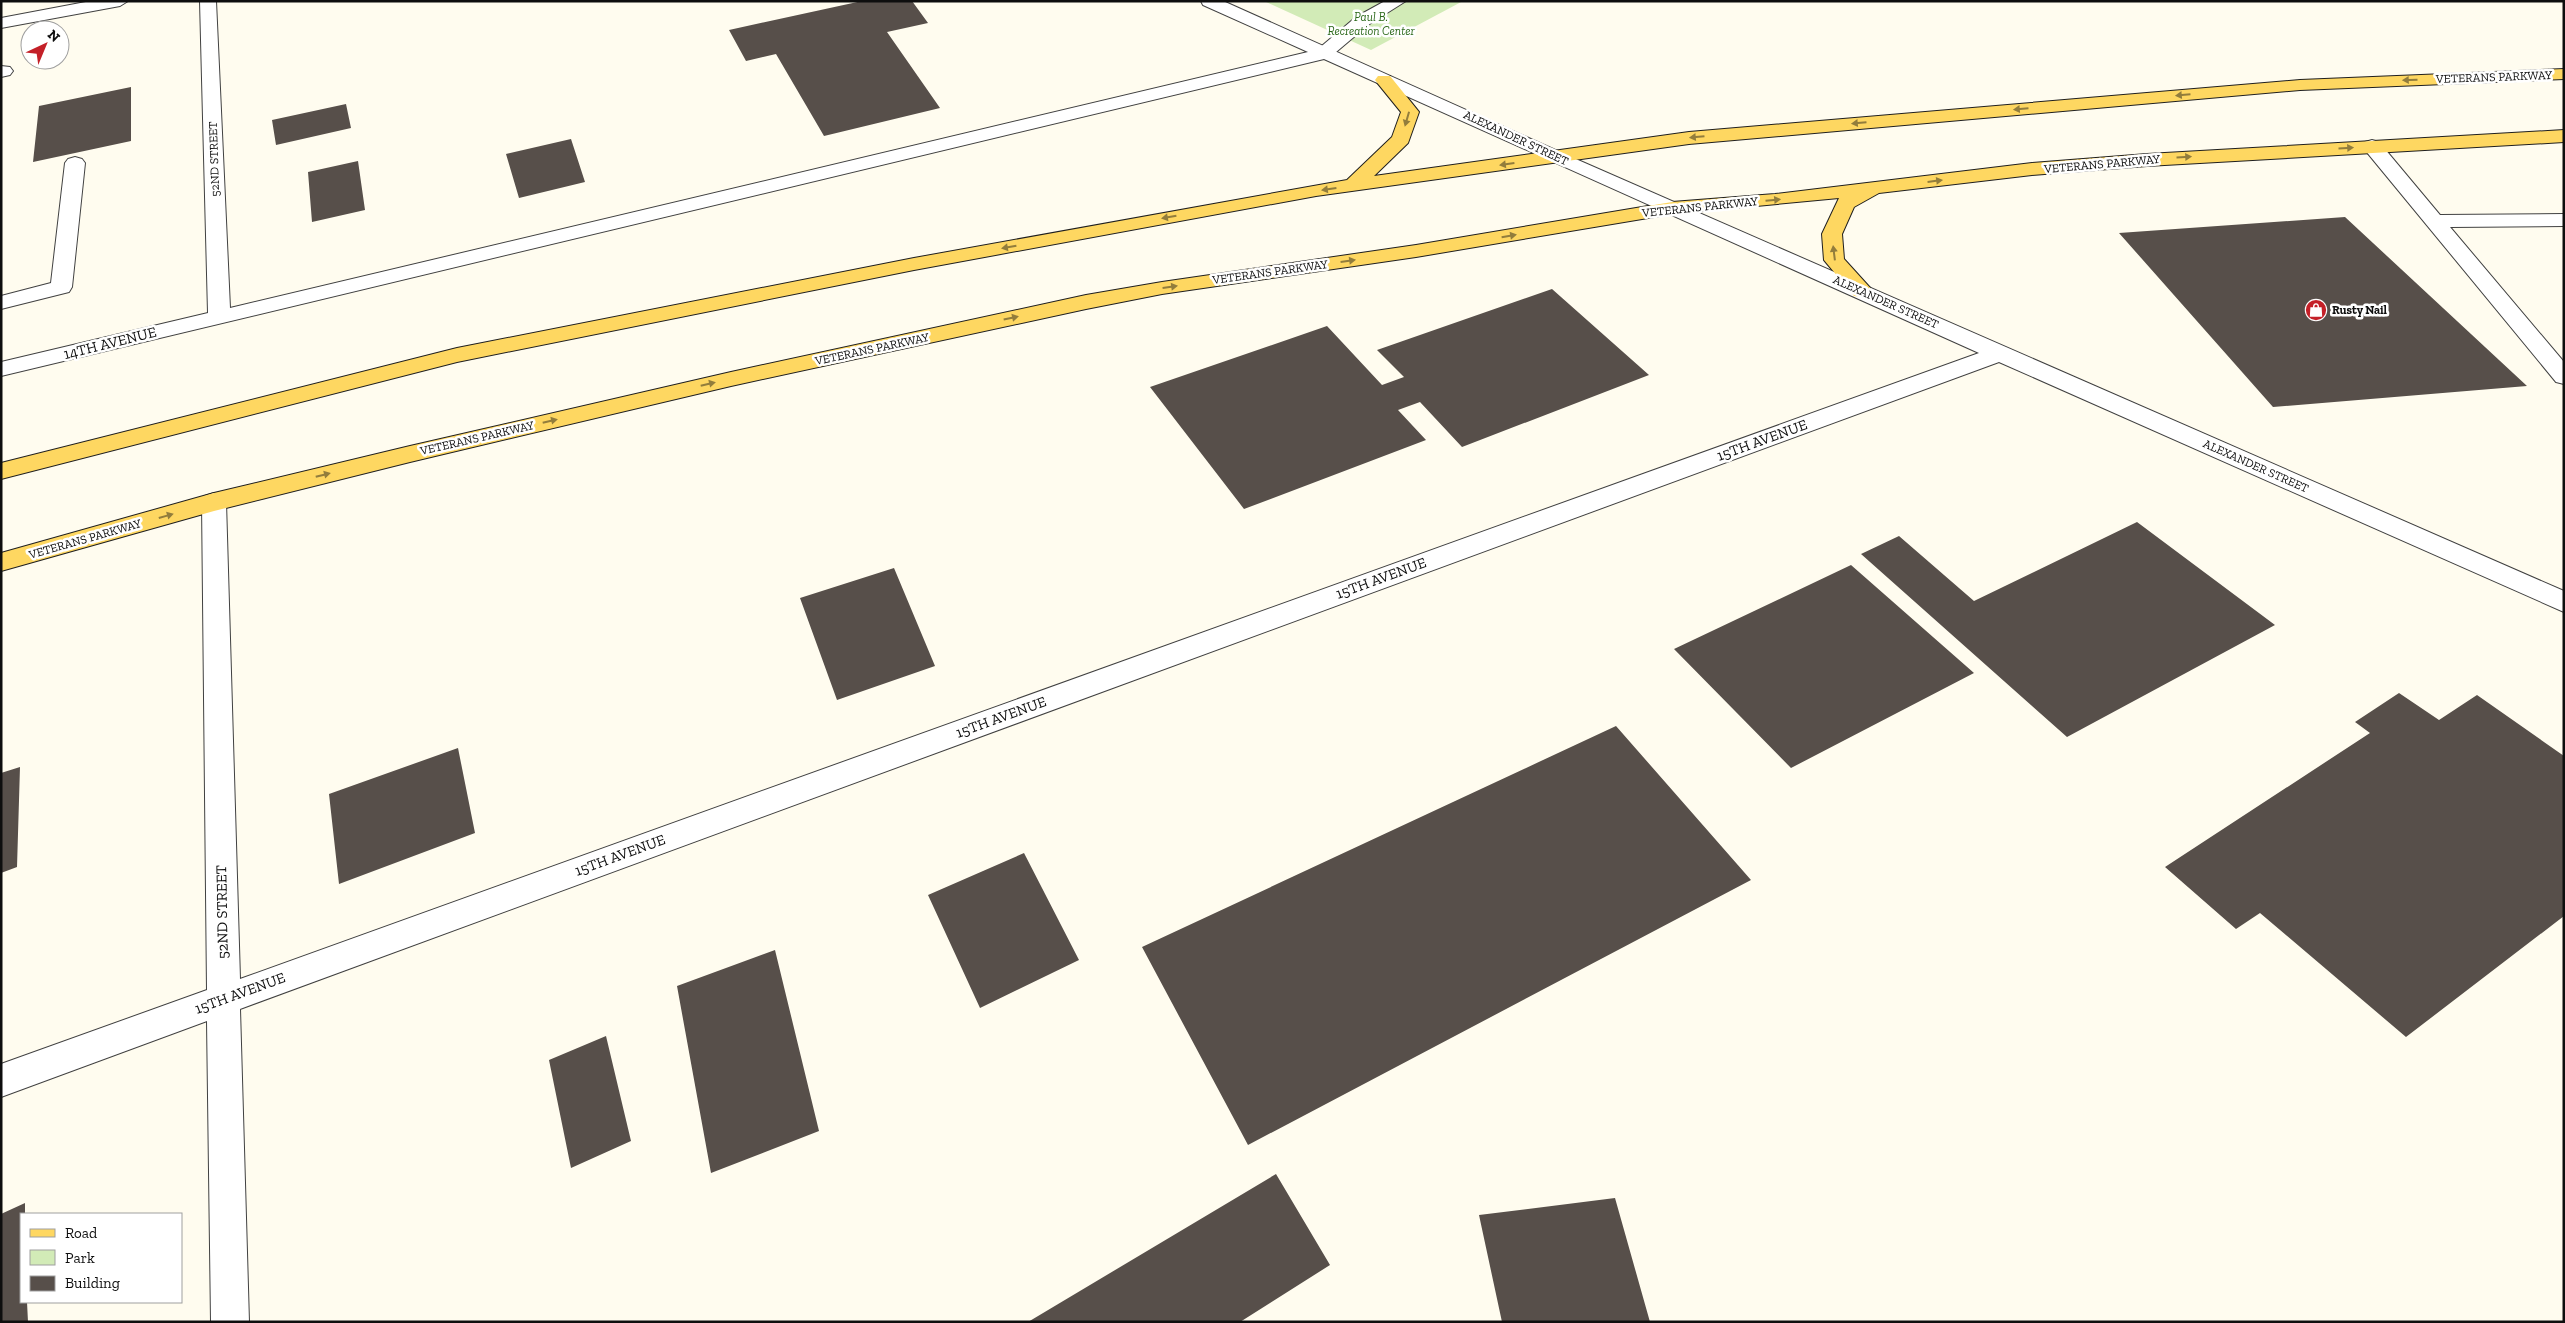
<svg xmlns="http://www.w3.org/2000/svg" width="2565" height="1323" font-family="'Zilla Slab',serif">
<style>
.green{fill:#d2ebb7}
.building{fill:#574f4a}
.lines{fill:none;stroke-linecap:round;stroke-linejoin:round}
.service-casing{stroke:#414141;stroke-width:2}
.minor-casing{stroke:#414141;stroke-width:2}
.primary-casing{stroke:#1f1f1f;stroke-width:2}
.service{fill:#fff;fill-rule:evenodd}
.minor{fill:#fff;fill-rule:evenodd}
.primary{fill:#fed761;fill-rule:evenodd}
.oneway{fill:#927d3c}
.labels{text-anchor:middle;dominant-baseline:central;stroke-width:5;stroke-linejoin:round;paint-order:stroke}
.far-park-label{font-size:12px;font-style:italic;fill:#2c691b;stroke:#fff}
.far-street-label{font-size:12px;fill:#0e0e0e;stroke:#fff}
.far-poi-label{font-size:12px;font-weight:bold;fill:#0e0e0e;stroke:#fff;text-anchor:start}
.street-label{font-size:15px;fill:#0e0e0e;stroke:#fff}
</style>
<rect width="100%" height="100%" fill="#fffcef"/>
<path class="green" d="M1264,1H1463L1371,50Z"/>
<path class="building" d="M862,1H912L928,23L887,32L940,108L824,136L776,54L746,61L729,30Z
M131,87V141L33,162L39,106Z
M346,104L351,128L276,145L272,120Z
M571,139L585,182L519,198L506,154Z
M358,161L365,210L312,222L308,172Z
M2345,217L2527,386L2273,407L2119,233Z
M1552,289L1649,375L1462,447L1420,402L1398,410L1426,440L1244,509L1150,387L1327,326L1382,385L1404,377L1377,350Z
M2137,522L2275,625L2067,737L1861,554L1899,536L1974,601Z
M1851,565L1974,673L1791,768L1674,649Z
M894,568L935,666L837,700L800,598Z
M2399,693L2439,720L2477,695L2564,756V916L2406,1037L2260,913L2236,929L2165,867L2370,733L2355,722Z
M1616,726L1751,880L1248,1145L1142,947Z
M458,748L475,833L339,884L329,794Z
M20,767L17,867L1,873V773Z
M1024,853L1079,960L980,1008L928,895Z
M775,950L819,1131L711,1173L677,986Z
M606,1036L631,1141L571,1168L549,1060Z
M1276,1174L1330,1265L1240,1322H1028Z
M1615,1198L1650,1322H1502L1479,1215Z
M25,1203V1214H21V1302H27L28,1322H1V1214Z"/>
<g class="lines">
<g class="service-casing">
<path id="service" d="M1385,1H1406L1368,25L1329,58H1317L1314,54L1317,50L1356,17Z
M1,66L10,67L13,71L10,75L1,77Z
M2372,140L2379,142L2440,215L2564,214V226L2450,227L2564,362V384L2556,382L2365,150L2362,146L2365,142Z
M75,157L82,159L85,163L72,287L69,292L1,309V296L51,283L65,163L68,159Z"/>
</g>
<g class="minor-casing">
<path id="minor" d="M91,1H128L120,6L1,28V18Z
M200,1H216L230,308L1308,52L1203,5L1201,1H1223L1562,153L2564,591V612L1999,362L240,1009L249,1322H211L207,1021L1,1097V1064L207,990L202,502L205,496L214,493L223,496L226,502L240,979L1979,353L1324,59L1,376V362L208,313Z"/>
</g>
<g class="primary-casing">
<path id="primary" d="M2564,69V79L2300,90L1689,144L1316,196L914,270L457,362L1,479V463L457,348L914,258L1347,180L1392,137L1401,112L1375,80L1378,76H1390L1419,112L1408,143L1374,176L1689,132L2300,80Z
M2564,130V142L2147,166L2032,175L1879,193L1854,207L1842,234L1844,259L1873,291L1870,296L1862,297L1854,296L1824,260L1822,234L1839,198L1672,214L1416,257L1162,294L1086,309L731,386L410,462L214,511L1,571V553L214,493L410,446L731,372L1086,295L1162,282L1416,245L1672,202L1775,194L2032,163L2147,154Z"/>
</g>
<use href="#service" class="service"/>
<use href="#minor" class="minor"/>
<use href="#primary" class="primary"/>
</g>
<defs><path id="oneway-solid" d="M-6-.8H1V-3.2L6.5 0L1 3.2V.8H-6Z" transform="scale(1.25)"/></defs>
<g class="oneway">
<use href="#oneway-solid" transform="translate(2410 80) rotate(178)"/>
<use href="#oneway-solid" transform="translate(2183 95) rotate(175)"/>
<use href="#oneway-solid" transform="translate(2021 109) rotate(175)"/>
<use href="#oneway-solid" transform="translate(1407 119) rotate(106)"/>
<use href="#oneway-solid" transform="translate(1859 123) rotate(175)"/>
<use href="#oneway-solid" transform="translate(1697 137) rotate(175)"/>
<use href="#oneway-solid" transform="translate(2346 148) rotate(-3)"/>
<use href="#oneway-solid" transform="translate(2184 157) rotate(-3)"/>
<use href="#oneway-solid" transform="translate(1507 164) rotate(172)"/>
<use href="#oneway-solid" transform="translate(1935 181) rotate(-7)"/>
<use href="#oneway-solid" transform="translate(1329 189) rotate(172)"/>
<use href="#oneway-solid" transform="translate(1773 200) rotate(-5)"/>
<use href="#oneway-solid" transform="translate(1169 217) rotate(170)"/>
<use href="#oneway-solid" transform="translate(1509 236) rotate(-10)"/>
<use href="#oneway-solid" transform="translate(1009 247) rotate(170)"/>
<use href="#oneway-solid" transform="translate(1834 253) rotate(-97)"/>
<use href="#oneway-solid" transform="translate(1348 261) rotate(-8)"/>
<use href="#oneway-solid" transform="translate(1170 287) rotate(-8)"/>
<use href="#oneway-solid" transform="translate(1011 318) rotate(-12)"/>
<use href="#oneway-solid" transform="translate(708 384) rotate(-13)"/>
<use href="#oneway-solid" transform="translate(550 421) rotate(-13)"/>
<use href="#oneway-solid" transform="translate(323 475) rotate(-14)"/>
<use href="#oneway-solid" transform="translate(166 516) rotate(-16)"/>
</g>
<defs>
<g id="shop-disc" transform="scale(1.125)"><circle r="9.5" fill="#c42028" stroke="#fff"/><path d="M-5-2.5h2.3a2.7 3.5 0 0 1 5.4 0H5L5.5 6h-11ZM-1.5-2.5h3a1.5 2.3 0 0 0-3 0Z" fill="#fff"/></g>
</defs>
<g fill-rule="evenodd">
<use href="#shop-disc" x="2316" y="310"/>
</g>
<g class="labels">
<g class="far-park-label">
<text x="1371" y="17">Paul B.<tspan x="1371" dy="14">Recreation Center</tspan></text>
</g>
<g class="far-street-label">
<text transform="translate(2494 77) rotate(-2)">VETERANS PARKWAY</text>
<text transform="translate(1516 138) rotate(25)">ALEXANDER STREET</text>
<text transform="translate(214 159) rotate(-92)">52ND STREET</text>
<text transform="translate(2102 164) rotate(-5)">VETERANS PARKWAY</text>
<text transform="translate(1700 207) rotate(-6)">VETERANS PARKWAY</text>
<text transform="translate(1270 272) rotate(-8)">VETERANS PARKWAY</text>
<text transform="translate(1886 302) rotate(24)">ALEXANDER STREET</text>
<text transform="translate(872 349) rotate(-12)">VETERANS PARKWAY</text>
<text transform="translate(477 438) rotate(-13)">VETERANS PARKWAY</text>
<text transform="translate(2256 466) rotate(24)">ALEXANDER STREET</text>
<text transform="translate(85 539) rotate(-16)">VETERANS PARKWAY</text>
</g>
<g class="far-poi-label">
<text x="2332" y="310">Rusty Nail</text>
</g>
<g class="street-label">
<text transform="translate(110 343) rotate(-14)">14TH AVENUE</text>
<text transform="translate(1762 440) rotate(-20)">15TH AVENUE</text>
<text transform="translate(1381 578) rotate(-20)">15TH AVENUE</text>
<text transform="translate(1001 717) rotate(-20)">15TH AVENUE</text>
<text transform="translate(620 855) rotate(-20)">15TH AVENUE</text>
<text transform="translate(222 912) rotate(-91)">52ND STREET</text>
<text transform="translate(240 993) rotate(-20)">15TH AVENUE</text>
</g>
</g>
<rect width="2565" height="1323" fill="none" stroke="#0e0e0e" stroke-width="5"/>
<rect x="20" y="1213" width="162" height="90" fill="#ffffff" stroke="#9f9f9f"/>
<rect x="30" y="1229" width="25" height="8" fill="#fed761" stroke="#9f9f9f"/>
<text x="65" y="1238" font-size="15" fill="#0e0e0e">Road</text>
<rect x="30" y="1250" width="25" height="15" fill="#d2ebb7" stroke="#9f9f9f"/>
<text x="65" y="1263" font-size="15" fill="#0e0e0e">Park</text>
<rect x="30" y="1276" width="25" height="15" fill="#574f4a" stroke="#9f9f9f"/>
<text x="65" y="1288" font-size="15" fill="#0e0e0e">Building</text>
<g transform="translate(45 45) rotate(44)"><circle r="24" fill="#ffffff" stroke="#9f9f9f"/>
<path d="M0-4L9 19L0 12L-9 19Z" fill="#c42028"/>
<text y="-8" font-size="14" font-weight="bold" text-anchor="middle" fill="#0e0e0e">N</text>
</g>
</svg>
